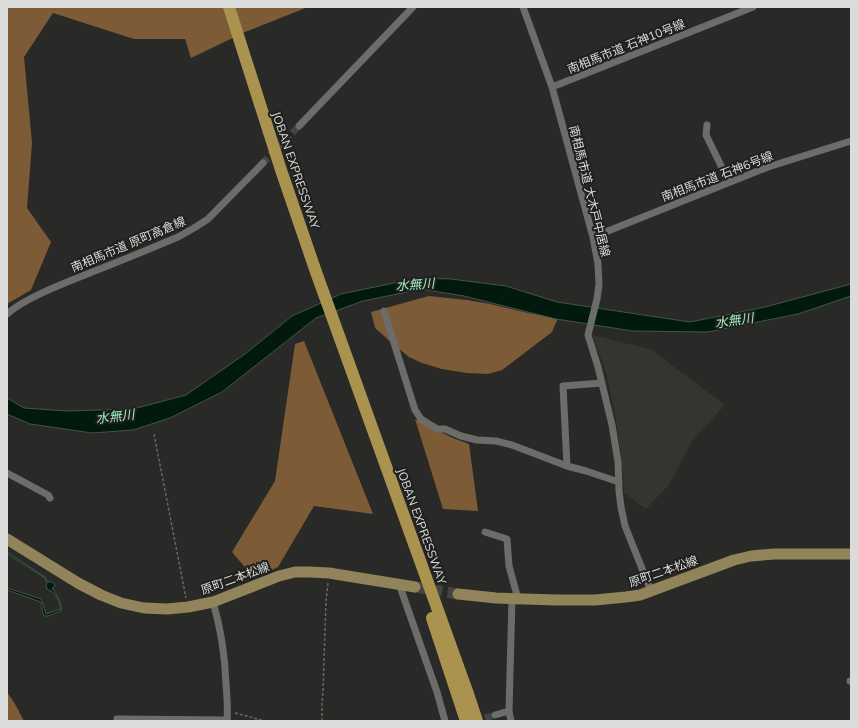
<svg xmlns="http://www.w3.org/2000/svg" width="858" height="728" font-family="Mulish,'Noto Sans JP',sans-serif">
<style>
.built{fill:#34352e}
.forest{fill:#7c5b36}
.water{fill:#021a0d;stroke:#43544a}
.lines{fill:none;stroke-linecap:round;stroke-linejoin:round}
.street-tunnel{stroke:#444542;stroke-width:7;stroke-dasharray:7 3.5;stroke-linecap:butt}
.primary-tunnel{stroke:#444542;stroke-width:11;stroke-dasharray:11 5.5;stroke-linecap:butt}
.path{stroke:#686966;stroke-width:1.5;stroke-dasharray:3 2;stroke-linecap:butt}
.street{stroke:#6c6c6a;stroke-width:7}
.primary{stroke:#91835a;stroke-width:11}
.highway{stroke:#aa924f;stroke-width:12}
.labels{text-anchor:middle;dominant-baseline:central;stroke-width:4;stroke-linejoin:round;paint-order:stroke}
.street-label{font-size:12px;fill:#dbdbda;stroke:#20201e}
.water-label{font-size:13px;font-style:italic;fill:#a0ecbf;stroke:#20201e}
</style>
<rect width="100%" height="100%" fill="#292a27"/>
<path class="built" d="M592,335L650,349L725,405L692,441L669,485L646,509L624,493L621,456L616,419L606,372Z"/>
<path class="forest" d="M7,7H308L245,32L191,58L185,39H134L53,13L24,57L32,143L27,208L51,242L31,290L7,304Z
M429,296L467,300L490,304L528,313L558,318L552,332L502,370L488,374L467,373L442,369L422,363L409,357L393,344L375,328L371,312Z
M304,341L373,514L314,506L278,567L254,578L232,552L275,481L295,344Z
M415,419L453,438L469,444L478,511L443,509Z
M7,692L15,704L24,721H7Z"/>
<path class="water" d="M418,278L451,279L506,286L557,302L690,322L765,307L851,284V296L798,314L708,332L633,331L556,319L464,296L421,289L363,301L316,318L222,392L170,418L133,430L92,433L30,424L7,414V398L24,408L67,411L133,409L186,395L245,354L292,316L341,294Z
M7,552L45,577L48,582C52,582 53,582 55,585L52,589C58,595 61,602 61,611L48,616H45L43,614L41,602L7,590V588L41,599L42,601L46,614L61,609C59,601 56,592 48,590L46,586L47,583L45,578L7,554Z"/>
<g class="lines">
<path class="street-tunnel" d="M263,163L299,126
M475,721L495,715"/>
<path class="primary-tunnel" d="M415,587L458,594"/>
<path class="path" d="M154,434L186,598
M235,713L265,721
M322,721V704L323,691L326,601L328,583"/>
<path class="street" d="M523,7L552,87L593,237L598,264L599,284L597,299L588,335L598,367L612,425L618,462L619,491L621,507L625,526L651,591
M552,87L753,7
M707,125L706,135L729,182
M299,126L413,7
M593,237L768,167L851,141
M384,311L415,410L421,419L437,429H445L461,436L477,440L496,441L512,445L567,466L586,471L619,482
M7,314C28,296 66,283 92,272C121,261 149,249 178,237L194,228L208,219L263,163
M567,466L563,386L602,383
M7,473L48,495L50,498
M485,532L507,539L509,566L518,599
M399,584L437,692L445,721
M213,602C221,629 225,656 226,684C227,696 228,709 227,721
M850,681H851
M495,715L509,711
M117,719L227,720
M511,721L509,711L512,599"/>
<path class="primary" d="M7,539L78,583L101,595L121,603L144,608L167,609L188,607L213,602L279,576L295,572H310L329,573L415,587
M458,594L496,598L557,600H595L626,597L640,595L734,560L751,556L774,554H851"/>
<path class="highway" d="M229,7L281,170L316,272L467,691L477,721
M432,618L466,721"/>
</g>
<g class="labels">
<g class="street-label">
<text transform="translate(626 46) rotate(-22)">南相馬市道 石神10号線</text>
<text transform="translate(296 170) rotate(71)">JOBAN EXPRESSWAY</text>
<text transform="translate(717 176) rotate(-21)">南相馬市道 石神6号線</text>
<text transform="translate(590 191) rotate(76)">南相馬市道 大木戸中居線</text>
<text transform="translate(128 244) rotate(-23)">南相馬市道 原町高倉線</text>
<text transform="translate(422 526) rotate(70)">JOBAN EXPRESSWAY</text>
<text transform="translate(663 571) rotate(-19)">原町二本松線</text>
<text transform="translate(235 578) rotate(-20)">原町二本松線</text>
</g>
<g class="water-label">
<text transform="translate(415 284) rotate(-4)">水無川</text>
<text transform="translate(734 320) rotate(-8)">水無川</text>
<text transform="translate(115 416) rotate(-7)">水無川</text>
</g>
</g>
<rect width="858" height="728" fill="none" stroke="#dbdbda" stroke-width="16"/>
</svg>
